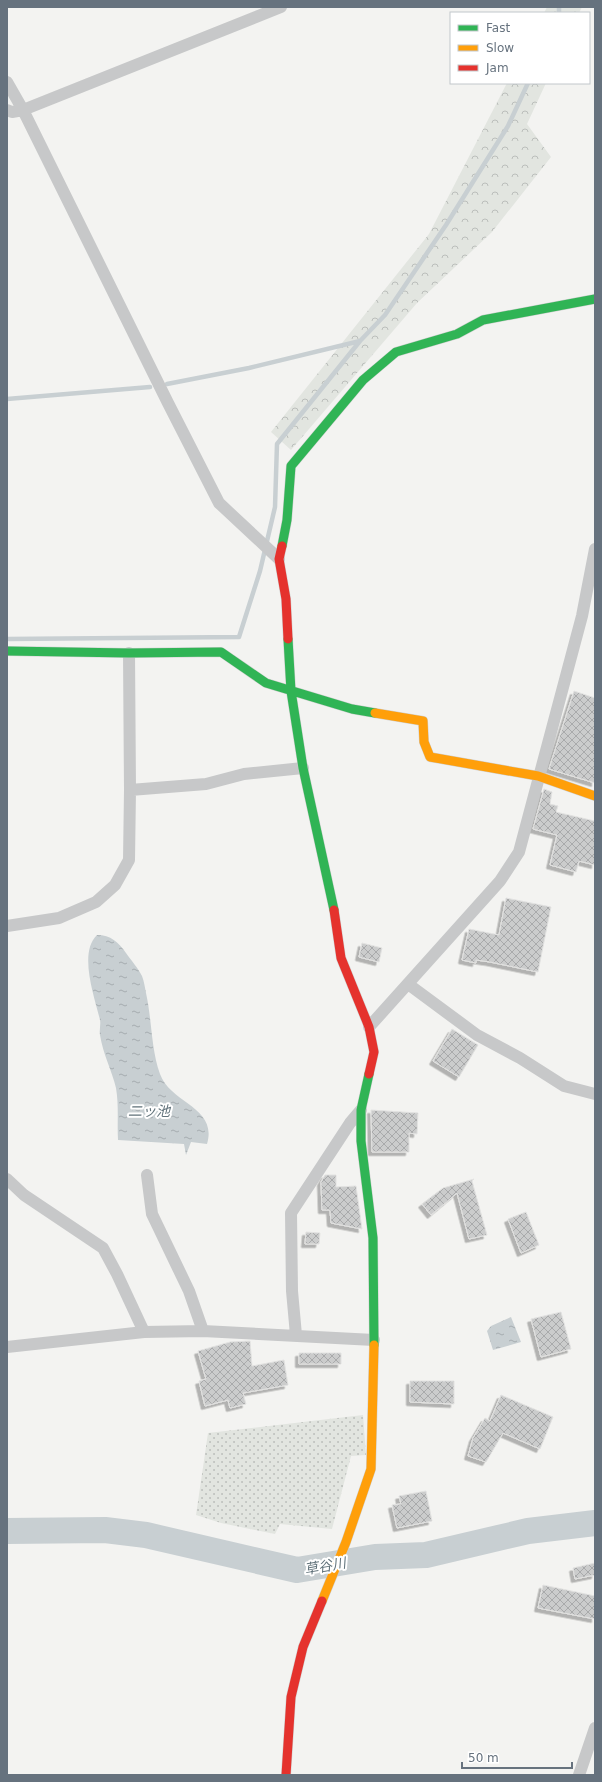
<svg xmlns="http://www.w3.org/2000/svg" width="602" height="1782" font-family="'DejaVu Sans','Noto Sans JP',sans-serif">
<style>
.green{fill:url(#green-dots)}
.forest{fill:url(#forest-crowns)}
.water{fill:url(#water-ripples)}
.lines{fill:none;stroke-linecap:round;stroke-linejoin:round}
.stream{stroke:#c8cfd2;stroke-width:4.5}
.river{stroke:#c8cfd2;stroke-width:26}
.building{fill:url(#building-cross-hatch);stroke:#e2e2e1;filter:url(#shadow)}
.fast-casing{stroke:#cfcfcf;stroke-width:10}
.slow-casing{stroke:#cfcfcf;stroke-width:10}
.jam-casing{stroke:#cfcfcf;stroke-width:10}
.street{stroke:#c7c8c9;stroke-width:12}
.fast{stroke:#30b455;stroke-width:9}
.slow{stroke:#ff9f0a;stroke-width:9}
.jam{stroke:#e5322d;stroke-width:9}
.labels{text-anchor:middle;dominant-baseline:central;stroke-width:4;stroke-linejoin:round;paint-order:stroke}
.water-label{font-size:14px;font-style:italic;fill:#62737b;stroke:#fff}
</style>
<defs>
<pattern id="green-dots" width="8" height="8" patternUnits="userSpaceOnUse"><rect width="8" height="8" fill="#e2e5e0"/><path d="M2 2h.1M6 6h.1" fill="none" stroke="#bbbebb" stroke-width="1.8" stroke-linecap="round"/></pattern>
<pattern id="forest-crowns" width="20" height="18" patternUnits="userSpaceOnUse"><rect width="20" height="18" fill="#e2e5e0"/><path d="M2 6a3 3 0 1 1 6 0M12 15a3 3 0 1 1 6 0" fill="none" stroke="#bbbebb"/></pattern>
<pattern id="water-ripples" width="26" height="14" patternUnits="userSpaceOnUse"><rect width="26" height="14" fill="#c8cfd2"/><path d="M2 4q2-2 4 0t4 0M15 11q2-2 4 0t4 0" fill="none" stroke="#a6acb0"/></pattern>
<pattern id="building-cross-hatch" width="8" height="8" patternUnits="userSpaceOnUse"><rect width="8" height="8" fill="#cbcccc"/><path d="M0 0l8 8M0 8l8-8" fill="none" stroke="#a9aaab"/></pattern>
<filter id="shadow"><feDropShadow dx="-3.5" dy="3.5" stdDeviation="0" flood-color="#0004"/></filter>
</defs>
<rect width="100%" height="100%" fill="#f3f3f1"/>
<path class="green" d="M363,1415L366,1455L351,1456L332,1529L280,1524L275,1534L221,1523L196,1515L208,1433Z"/>
<path class="forest" d="M547,7H582L579,13H544Z
M507,83H546L527,124L551,157L492,232L417,303L291,450L271,432L429,234Z"/>
<path class="water" d="M97,935C111,935 118,942 126,953C131,960 138,968 142,976C144,981 145,988 146,993C152,1020 151,1049 160,1074C171,1104 218,1107 207,1144L191,1142L186,1155L184,1144L118,1140C117,1123 119,1106 116,1088C112,1071 103,1054 100,1035C99,1030 101,1025 100,1020C95,998 78,953 97,935Z
M511,1317L521,1342L493,1350L487,1331L491,1326Z"/>
<g class="lines">
<path class="stream" d="M559,7V13
M167,384L249,368L360,341
M7,399L150,387
M7,639L239,637L260,571L275,507L277,444L360,341L385,315L446,225L508,126L528,83"/>
<path class="river" d="M7,1531L105,1530L146,1535L297,1570L375,1557L426,1555L528,1531L595,1523"/>
</g>
<path class="building" d="M574,691L595,698V783L549,769Z
M544,789L552,792L550,804L558,806L556,812L595,821V865L579,861L576,872L550,865L557,835L533,829Z
M506,898L551,907L538,972L490,962L476,960V963L462,960L469,929L499,935Z
M362,943L382,948L379,962L359,957Z
M452,1029L478,1045L459,1077L433,1061Z
M371,1110L418,1113L417,1134L409,1133V1152H372Z
M325,1175H336V1187L356,1186L362,1229L331,1223L330,1210H322L321,1182Z
M474,1179L472,1181L487,1235L469,1239L457,1193L431,1215L422,1204L443,1188Z
M526,1212L539,1245L521,1253L508,1219Z
M306,1232L320,1233L319,1244H305Z
M561,1312L571,1349L541,1357L531,1319Z
M250,1341L252,1366L284,1360L288,1385L243,1393L246,1404L230,1408L228,1400L205,1406L199,1381L206,1379L198,1351L230,1342Z
M299,1353H341V1364H299Z
M410,1381H454V1404L410,1402Z
M501,1395L553,1417L540,1449L503,1433L486,1462L468,1456L473,1438L485,1418L490,1421Z
M426,1491L432,1521L397,1528L392,1505L401,1504L399,1496Z
M595,1563V1575L575,1579L573,1568Z
M543,1585L595,1596V1619L538,1608Z"/>
<g class="lines">
<g class="fast-casing">
<path id="fast" d="M282,546L287,520L291,466L363,380L396,352L457,334L483,320L595,299
M288,639L291,691L303,768L334,910
M7,651L129,653L221,652L266,683L352,709L375,713
M369,1074L361,1110V1141L373,1238L374,1345"/>
</g>
<g class="slow-casing">
<path id="slow" d="M375,713L423,721L424,742L430,757L538,776L595,796
M322,1601L346,1542L371,1469L374,1345"/>
</g>
<g class="jam-casing">
<path id="jam" d="M282,546L279,559L286,599L288,639
M334,910L341,958L369,1027L374,1052L369,1074
M286,1775L291,1697L303,1647L322,1601"/>
</g>
<path class="street" d="M7,82L23,110L168,403L219,503L279,559
M7,110L12,112L23,110L281,7
M129,653L130,790
M7,926L59,918L96,902L115,885L129,860L130,790L206,784L244,774L303,768
M408,984L477,1035L520,1058L564,1086L595,1094
M369,1027L500,881L519,852L582,616L595,549
M147,1175L152,1214L189,1291L203,1331
M7,1179L24,1195L103,1248L117,1274L144,1332
M296,1335L292,1291L291,1213L350,1123L361,1110
M7,1347L144,1332L203,1331L374,1340
M579,1775L595,1728"/>
<use href="#fast" class="fast"/>
<use href="#slow" class="slow"/>
<use href="#jam" class="jam"/>
</g>
<g class="labels">
<g class="water-label">
<text x="149" y="1111">二ッ池</text>
<text transform="translate(325 1566) rotate(-10)">草谷川</text>
</g>
</g>
<rect width="602" height="1782" fill="none" stroke="#66727e" stroke-width="16"/>
<rect x="450" y="12" width="140" height="72" fill="#ffffff" stroke="#c2c7cb"/>
<rect x="458" y="25" width="20" height="6" fill="#30b455" stroke="#c2c7cb"/>
<text x="486" y="32" font-size="12" fill="#66727e">Fast</text>
<rect x="458" y="45" width="20" height="6" fill="#ff9f0a" stroke="#c2c7cb"/>
<text x="486" y="52" font-size="12" fill="#66727e">Slow</text>
<rect x="458" y="65" width="20" height="6" fill="#e5322d" stroke="#c2c7cb"/>
<text x="486" y="72" font-size="12" fill="#66727e">Jam</text>
<path d="M462 1762v6h110v-6" fill="none" stroke="#66727e" stroke-width="2"/>
<text x="468" y="1762" font-size="12" fill="#66727e" stroke="#ffffff" stroke-width="3" paint-order="stroke">50 m</text>
</svg>
